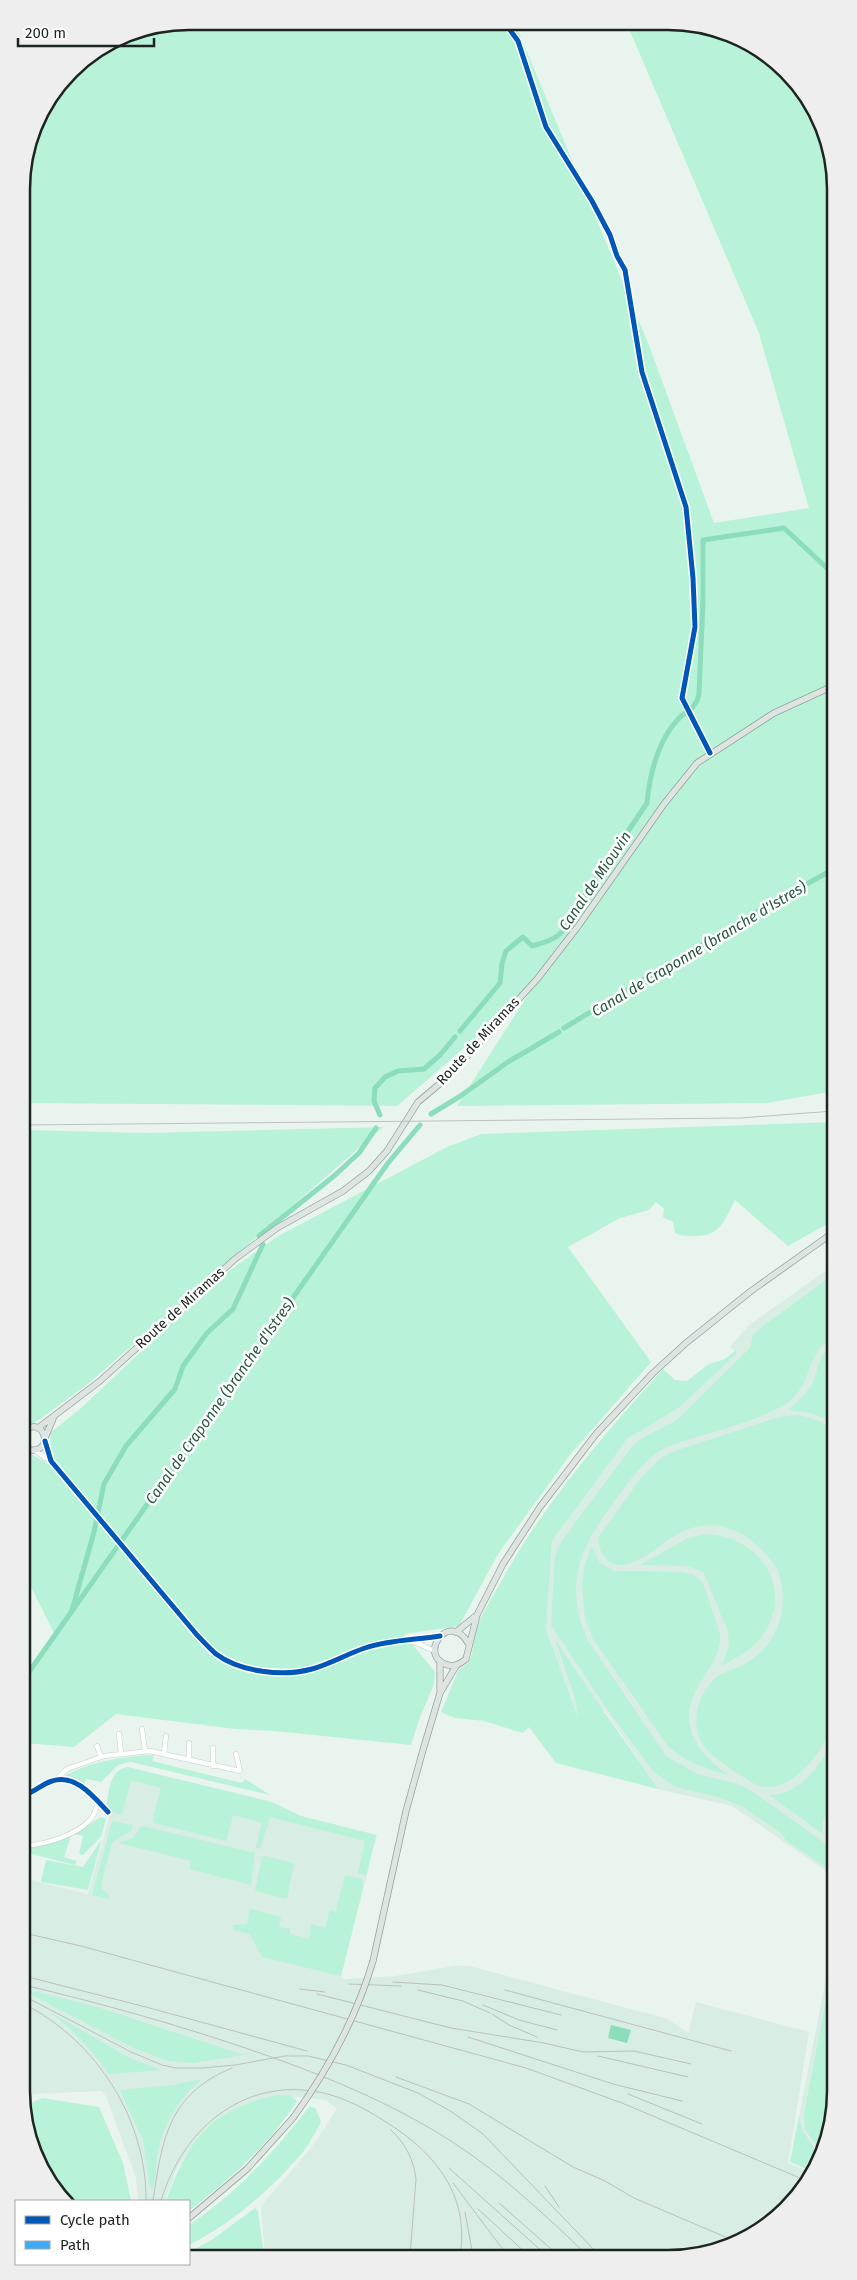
<svg xmlns="http://www.w3.org/2000/svg" width="857" height="2280" font-family="'Fira Sans',sans-serif">
<style>
.built{fill:#d8ede3}
.green{fill:#b8f2d8}
.water{fill:#8bddbb}
.lines{fill:none;stroke-linecap:round;stroke-linejoin:round}
.canal{stroke:#8bddbb;stroke-width:5}
.minor-casing{stroke:#c6cfcb;stroke-width:5.5}
.major-casing{stroke:#94a39c;stroke-width:7}
.minor{stroke:#fcfdfd;stroke-width:4.5}
.major{stroke:#dde4e1;stroke-width:5.5}
.rail{stroke:#bdc0bf;stroke-width:1}
.major-bridge-casing{stroke:#94a39c;stroke-width:7;stroke-linecap:butt}
.major-bridge{stroke:#dde4e1;stroke-width:5.5}
.quiet{stroke:#3fa9f5;stroke-width:4;stroke-dasharray:8 4;stroke-linecap:butt}
.cycleway-casing{stroke:#fff;stroke-width:8}
.cycleway{stroke:#0057b8;stroke-width:5}
.labels{text-anchor:middle;dominant-baseline:central;stroke-width:5;stroke-linejoin:round;paint-order:stroke}
.street-label{font-size:14px;fill:#1d2521;stroke:#fff}
.water-label{font-size:15px;font-style:italic;fill:#295844;stroke:#fff}
.rim{fill:none;stroke:#1d2521;stroke-width:2.5}
</style>
<rect width="100%" height="100%" fill="#e9f4ef"/>
<path class="built" d="M834,1265L835,1877L732,1806L658,1789L605,1710L582,1726L546,1630L552,1541L627,1439L680,1407L737,1353L730,1347L749,1325Z
M122,1771L377,1835L341,1976L344,1979L395,1976L454,1966H470L668,2019L688,2033L696,2002L809,2032L788,2163L812,2173L794,2201L752,2236L701,2255L265,2256L261,2206L311,2148L337,2109L326,2100L301,2097L280,2098L207,2132L191,2147L178,2166L165,2201H138L136,2178L106,2096L101,2091L33,2094L31,2103H25L24,1878L88,1894Z
M835,1933V2101L823,2155L813,2171L790,2162Z"/>
<path class="green" d="M189,21L515,23L650,348L714,523L809,508L759,333L627,24L701,25L751,44L787,71L818,115L832,156L834,1091L767,1103L457,1106L531,990L397,1106L23,1103L22,178L38,115L78,63L125,34Z
M834,1122V1220L788,1246L735,1200C724,1221 720,1237 694,1236C687,1236 681,1236 675,1233L673,1222L663,1217L664,1209L656,1202L649,1210L620,1218L568,1247L651,1362L570,1455L498,1554L459,1626L404,1634L435,1672L434,1684L419,1720L411,1745L275,1731L235,1729L116,1714L74,1747L24,1743V1675L54,1633L24,1573V1453L33,1455L54,1467L57,1465L51,1453L50,1433L80,1409L218,1279L278,1236L447,1147L481,1134Z
M383,1127L89,1383L40,1419L24,1429L23,1130L146,1133Z
M833,1275L834,1340C809,1344 813,1379 792,1399C769,1420 699,1434 667,1447C645,1458 633,1476 619,1495C583,1543 562,1579 587,1639L666,1756L697,1774L738,1784L750,1790L835,1850V1873L787,1841L781,1833L743,1807L718,1797L676,1787L653,1771L605,1706L551,1625L555,1556L561,1542L631,1448L641,1439L675,1421L682,1415L745,1353L750,1348L753,1335L763,1326Z
M829,1347H834V1423L811,1413L788,1410C797,1402 806,1395 812,1384C818,1373 819,1354 829,1347Z
M735,1351L737,1353L680,1407L627,1439L552,1541L546,1630L578,1717L575,1698L555,1639C588,1690 624,1739 658,1789L556,1763L529,1727L523,1733L484,1721L455,1718L441,1712L459,1669C464,1667 467,1665 470,1659C474,1651 473,1642 475,1634C479,1618 489,1603 497,1589C541,1507 601,1438 663,1369L675,1380L687,1381L709,1364L725,1359Z
M799,1415L819,1421L834,1430L835,1716C829,1738 814,1762 796,1776C784,1785 769,1791 755,1784C741,1776 719,1761 708,1751C688,1731 696,1697 714,1679C723,1671 738,1669 748,1662C774,1646 786,1617 782,1588C781,1581 781,1575 777,1569C756,1535 717,1512 678,1534C663,1542 650,1556 633,1562C612,1571 600,1558 598,1538L641,1478L660,1459L672,1452L779,1417Z
M708,1534C764,1539 796,1591 760,1639C750,1651 735,1658 722,1666L729,1646L728,1631L704,1573L689,1566L640,1565L688,1538Z
M592,1546L599,1562L614,1571L683,1572L694,1575L703,1583L720,1634C721,1654 710,1667 700,1683C675,1722 696,1752 728,1775C705,1768 686,1763 668,1746L593,1639L585,1618L582,1585L584,1567Z
M835,1735V1807L823,1821V1834L769,1795C801,1795 824,1762 835,1735Z
M154,1755L152,1761L242,1783L245,1779L270,1795L131,1762L118,1765L101,1782L86,1779L84,1786L74,1780L61,1778C87,1762 123,1756 154,1755Z
M128,1767L272,1802L301,1816L376,1835L366,1876L358,1873L365,1841L270,1817L260,1849L256,1848L262,1823L233,1815L226,1841L154,1823L153,1819L161,1788L131,1780L122,1815L109,1810L106,1806C110,1789 109,1770 128,1767Z
M101,1817L106,1819L101,1837L83,1855L79,1854L83,1836L74,1834Z
M112,1821L133,1825L131,1831L112,1842L101,1885L102,1890L108,1894L109,1899L92,1895Z
M143,1826L255,1853L251,1885L190,1869L191,1861L119,1843L133,1838L140,1827Z
M71,1836L64,1857L77,1861L75,1865L24,1852V1849Z
M102,1839L88,1890L41,1882L46,1860L83,1867Z
M266,1856L294,1863L287,1899L255,1891L262,1857Z
M345,1875L362,1879L363,1888L341,1976L262,1957L250,1934L233,1930V1925L247,1924L250,1909L281,1917L279,1927L290,1929V1934L309,1939L311,1924L325,1928L330,1910L336,1911Z
M835,1953V2101L823,2154L805,2129L804,2115Z
M24,1991L37,1992L97,2007L244,2055L193,2063L168,2061L134,2048Z
M50,2012L130,2058L161,2070L109,2074C92,2050 74,2030 50,2012Z
M202,2079C177,2101 162,2124 157,2158C156,2168 156,2183 151,2192L143,2140L120,2090L173,2085Z
M276,2095H290L297,2101C269,2145 229,2180 189,2211V2201H166C189,2139 209,2111 276,2095Z
M42,2098L99,2107L123,2163L131,2201H64L44,2174L29,2135L31,2103Z
M310,2106L316,2109L321,2122C315,2132 310,2143 303,2152C272,2189 231,2224 189,2245V2225C237,2193 275,2151 310,2106Z
M799,2117L803,2132L821,2158L813,2171L790,2162Z
M255,2208L258,2211L264,2256H189V2252L213,2239Z"/>
<path class="water" d="M611,2025L631,2030L627,2043L608,2038Z"/>
<g class="lines">
<path class="canal" d="M692,708L697,701L699,694L703,601V540L784,528L828,569L833,562
M564,1028L765,907L834,869
M460,1031L500,983L502,964L506,951L523,937L532,946C558,939 562,936 574,912L647,803C650,771 660,733 685,713
M431,1114L459,1097L508,1062L559,1032
M380,1115L374,1101L375,1088L385,1077L398,1071L424,1069L440,1055L455,1037
M259,1236L334,1176L359,1153L376,1128
M72,1610L94,1532L104,1484L126,1446L175,1389L183,1366L207,1333L233,1309L263,1244
M24,1679L388,1163L420,1125"/>
<g class="minor-casing">
<path id="minor" d="M505,23L518,41L546,127L592,201L610,235L617,256L625,270L642,372L686,507L693,578L695,627L682,698L710,753
M45,1441L51,1461L197,1635C203,1641 209,1648 216,1654C240,1672 283,1677 312,1669C330,1664 347,1654 365,1648C389,1640 415,1640 440,1636
M34,1450L50,1461
M24,1637L25,1635
M412,1641L435,1651
M142,1729L145,1751
M119,1734L121,1754
M189,1743V1760
M97,1746L101,1757
M213,1748V1766
M164,1754L166,1736
M55,1780L67,1769L104,1756L150,1751L240,1771L236,1754
M24,1795C35,1792 42,1784 52,1781C75,1773 94,1797 108,1812
M24,1846C46,1844 75,1836 90,1820C95,1815 96,1808 98,1802"/>
</g>
<g class="major-casing">
<path id="major" d="M38,1428L100,1381L235,1259L277,1228L343,1191L369,1171L387,1151L418,1102L449,1076L538,978L579,925L664,804L697,763L774,713L833,686
M24,1432C41,1414 55,1448 34,1450C29,1451 27,1448 24,1445
M45,1438L53,1419
M456,1632L477,1615
M468,1643C449,1609 416,1657 448,1665C455,1667 460,1664 466,1659L477,1615L503,1564L540,1507L596,1434L653,1373L686,1343L751,1291L834,1232
M440,1661V1691
M373,1961L406,1811L423,1750L440,1693L456,1666
M189,2218L247,2169L293,2118"/>
</g>
<use href="#minor" class="minor"/>
<use href="#major" class="major"/>
<path class="rail" d="M23,1125L740,1118L834,1111
M24,1933L81,1946L526,2068L622,2103L807,2181
M24,1976L146,2007L307,2051
M393,1982L442,1985L561,2015
M349,1984L401,1986
M24,1985C104,2004 182,2026 260,2053C328,2077 394,2104 454,2143C503,2175 545,2215 587,2255
M300,1989L325,1992
M418,1990L463,2001L490,2013
M505,1990L731,2051
M317,1994L451,2028L544,2043L583,2052L634,2051L691,2064
M24,1996L131,2052L162,2065L176,2068H203L235,2065L285,2056H308L346,2065L418,2093L452,2112L483,2134L599,2255
M24,2004C97,2041 147,2120 146,2201
M483,2005L519,2020L557,2030
M492,2014L509,2025L537,2037
M468,2037L613,2084L682,2101
M598,2056L688,2077
M396,2077L469,2104L573,2167L605,2181L634,2198L737,2242
M628,2094L702,2124
M391,2130C405,2143 414,2160 416,2179L410,2256
M449,2168L546,2255
M453,2183L507,2255
M545,2186L559,2207
M153,2201C162,2140 168,2094 232,2068
M161,2201C183,2126 249,2072 331,2095C351,2101 371,2112 389,2124C436,2154 470,2196 460,2256
M499,2203L558,2255
M478,2209L528,2255
M465,2212L473,2256"/>
<g class="major-bridge-casing">
<path id="major-bridge" d="M293,2118C328,2070 356,2018 373,1961"/>
</g>
<use href="#major-bridge" class="major-bridge"/>
<path class="quiet" d="M26,2128L27,2125"/>
<g class="cycleway-casing">
<path id="cycleway" d="M505,23L518,41L546,127L592,201L610,235L617,256L625,270L642,372L686,507L693,578L695,627L682,698L710,753
M45,1441L51,1461L197,1635C203,1641 209,1648 216,1654C240,1672 283,1677 312,1669C330,1664 347,1654 365,1648C389,1640 415,1640 440,1636
M24,1795C35,1792 42,1784 52,1781C75,1773 94,1797 108,1812"/>
</g>
<use href="#cycleway" class="cycleway"/>
</g>
<g class="labels">
<g class="street-label">
<text transform="translate(478 1041) rotate(-47)">Route de Miramas</text>
<text transform="translate(180 1308) rotate(-42)">Route de Miramas</text>
</g>
<g class="water-label">
<text transform="translate(595 881) rotate(-56)">Canal de Miouvin</text>
<text transform="translate(699 949) rotate(-31)">Canal de Craponne (branche d'Istres)</text>
<text transform="translate(220 1401) rotate(-55)">Canal de Craponne (branche d'Istres)</text>
</g>
</g>
<path d="M0 0H857V2280H0ZM189 30H668A159 159 0 0 1 827 189V2091A159 159 0 0 1 668 2250H189A159 159 0 0 1 30 2091V189A159 159 0 0 1 189 30Z" fill="#edeeed" fill-rule="evenodd"/>
<path class="rim" d="M189 30H668A159 159 0 0 1 827 189V2091A159 159 0 0 1 668 2250H189A159 159 0 0 1 30 2091V189A159 159 0 0 1 189 30Z"/>
<rect x="15" y="2200" width="175" height="65" fill="#ffffff" stroke="#a5a8a6"/>
<rect x="25" y="2216" width="25" height="8" fill="#0057b8" stroke="#a5a8a6"/>
<text x="60" y="2225" font-size="15" fill="#1d2521">Cycle path</text>
<rect x="25" y="2241" width="25" height="8" fill="#3fa9f5" stroke="#a5a8a6"/>
<text x="60" y="2250" font-size="15" fill="#1d2521">Path</text>
<path d="M18 38v8h136v-8" fill="none" stroke="#1d2521" stroke-width="2.5"/>
<text x="25" y="38" font-size="15" fill="#1d2521" stroke="#ffffff" stroke-width="4" paint-order="stroke">200 m</text>
</svg>
